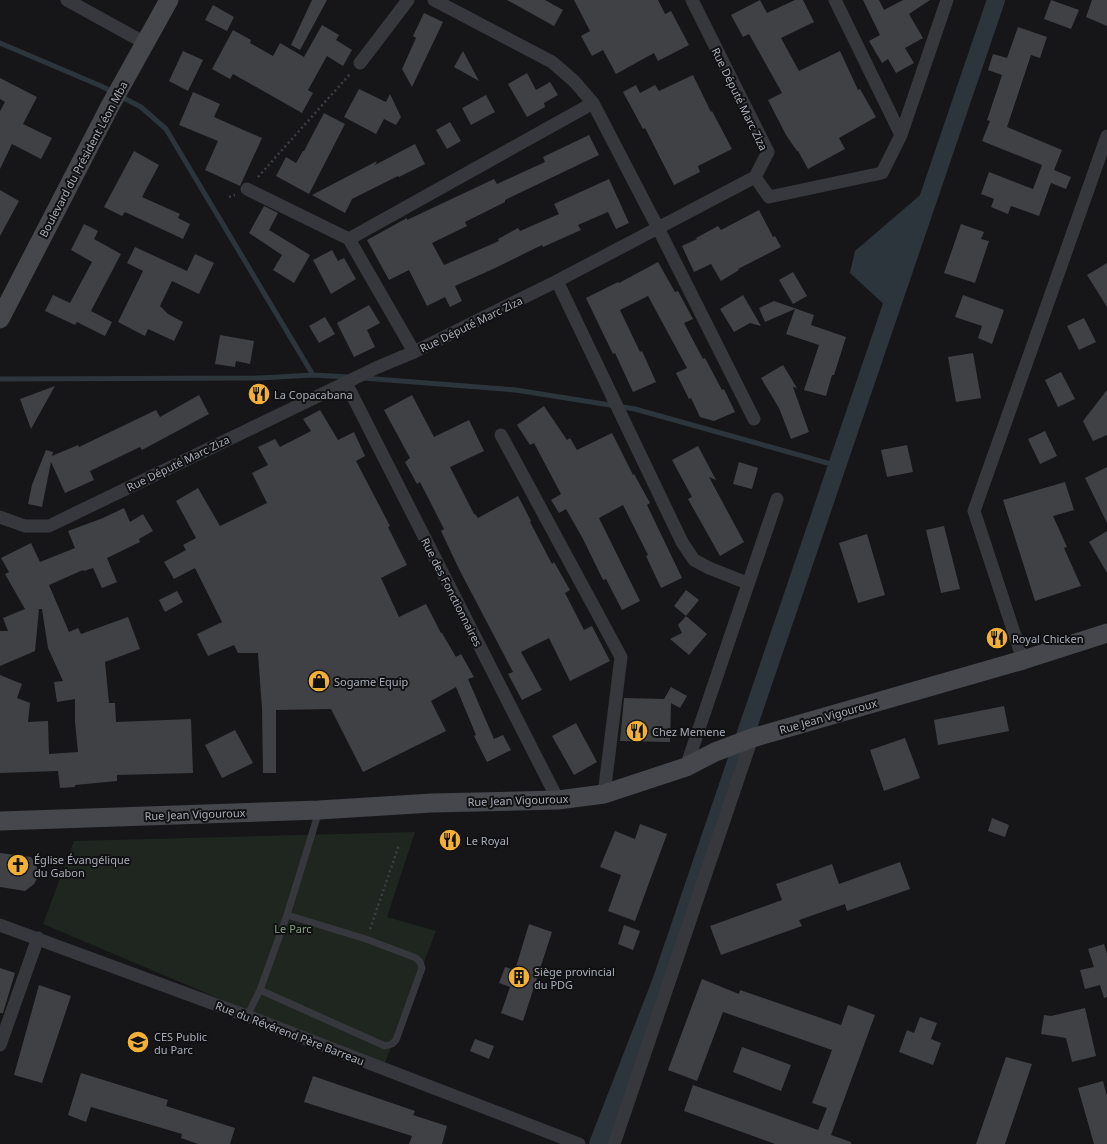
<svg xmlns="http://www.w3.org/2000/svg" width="1107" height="1144" font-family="'Noto Sans',sans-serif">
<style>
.green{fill:#1e261f}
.water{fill:#2c353c}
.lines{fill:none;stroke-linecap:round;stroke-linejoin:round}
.stream{stroke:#2c353c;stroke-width:5}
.canal{stroke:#2c353c;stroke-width:18}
.building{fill:#404145}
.path{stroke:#3d3f44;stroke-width:2.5;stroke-dasharray:2 3;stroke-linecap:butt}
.lane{stroke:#37383d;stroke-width:7}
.street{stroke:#37383d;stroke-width:13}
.secondary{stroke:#45474d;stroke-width:19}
.labels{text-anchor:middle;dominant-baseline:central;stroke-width:4;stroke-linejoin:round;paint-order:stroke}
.street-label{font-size:11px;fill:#a8adb8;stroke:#111113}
.poi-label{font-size:11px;fill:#a8adb8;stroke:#111113;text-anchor:start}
.park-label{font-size:11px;fill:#7fa381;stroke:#111113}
</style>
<rect width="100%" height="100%" fill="#161618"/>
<path class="green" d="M415,832L387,917L436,931L383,1068L43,924L74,841Z"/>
<path class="water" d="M925,191L888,308L850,273L855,251Z"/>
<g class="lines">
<path class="stream" d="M0,43L101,86L113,92
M120,96L141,107L166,129L313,375L349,377
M363,378L516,390L635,409L838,466
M0,379L260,378L313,375"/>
<path class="canal" d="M598,1144L661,982L996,0"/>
</g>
<path class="building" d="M312,0H327L300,50L291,45Z
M507,0H545L563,10L554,26Z
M574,0H658L665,14L671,11L689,45L658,61L654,53L616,74L603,50L592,56L581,36L590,31Z
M760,0L767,13L795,0H803L814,22L781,38L799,71L840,51L858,90L860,89L876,117L839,138L845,149L808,169L798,151H797L786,135L768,100L782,93L749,34L743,37L731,15Z
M863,0H879L884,10L903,0H930L909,14L923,38L905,48L914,63L896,73L888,59L882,63L869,41L880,35Z
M1051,0L1079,10L1071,29L1044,19Z
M1092,0H1107V26L1086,17Z
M213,5L234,17L227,31L205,20Z
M424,13L443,22L412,87L402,69L416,38L413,36Z
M322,25L339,35L336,40L352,50L343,66L327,56L308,90L313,93L302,113L233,74L230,79L212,69L233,30L251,40L250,43L273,56L280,43L304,57Z
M1018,27L1047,37L1040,58L1031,55L1007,127L1062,150L1054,170L1071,177L1066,189L1051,183L1039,216L1011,206L1008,214L991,207L994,199L981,194L989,172L1033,189L1042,165L982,141L990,121L987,120L1002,75L988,70L993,54L1007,58Z
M183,51L203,60L188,91L169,81Z
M463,51L479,81L454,67Z
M527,73L536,90L550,82L558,95L544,103L545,107L527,117L508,84Z
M693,75L711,112L712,111L732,149L698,166L700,172L674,185L645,128L643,129L623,92L636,85L640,93L655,85L659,91Z
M0,78L37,97L23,124L52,138L41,159L12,144L0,169V111L5,102L0,99Z
M359,89L386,102L390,94L401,117L396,125L384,119L376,134L344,117Z
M193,92L220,104L214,117L262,138L240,186L205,170L218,141L179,125Z
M486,95L495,112L471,125L462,108Z
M324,113L345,124L309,194L276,176L286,157L296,163L303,151H304Z
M450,122L461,141L447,149L436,130Z
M589,135L599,155L505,200V202L465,222L467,226L432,243L444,265L499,241L498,239L518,228L520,231L559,214L554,204L609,179L629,223L616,229L608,212L578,225L581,230L543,247L542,245L493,269L455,286L462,301L450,307L445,297L427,306L409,270L389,280L367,240L407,218V220L494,179L497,184L545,162L543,157Z
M415,144L425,164L399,177L398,176L352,199L345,213L312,195L377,161L375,165Z
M134,151L159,165L142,197L180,214L178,218L190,224L183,239L125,212L122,216L104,207Z
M0,190L19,201L0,236Z
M264,206L278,213L269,230L310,255L294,283L273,270L282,255L249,233Z
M759,210L773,237L775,236L781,247L738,269L739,270L721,281L711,264L694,272L682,246L697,239L696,238L718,226L721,230Z
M84,224L98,231L94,239L121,254L91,311L112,322L105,336L77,322L75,325L45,311L53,295L70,303L92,262L71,250Z
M961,224L984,232L981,239L989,241L975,283L944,273Z
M135,247L187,271L195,254L214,263L199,294L172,281L160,306L168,314L183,322L174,341L148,329L145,336L118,322L143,271L127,263Z
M332,250L338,261L344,258L356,279L331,294L313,260Z
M658,262L675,292L678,291L693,319L684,323L703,359L705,358L722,390L724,389L735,412L714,421L700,417L691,398L689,399L676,373L687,368L648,296L620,310L640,352L642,351L656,382L633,392L615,353L613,354L586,298L618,282L619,283Z
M1107,263V307L1087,275Z
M793,272L807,296L793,304L779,280Z
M743,295L761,326L750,323L734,332L720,309Z
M963,295L1004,310L992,344L978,338L982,326L955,317Z
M774,301L814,315L811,325L846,337L834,375H832L826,396L804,390L819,345L786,334L795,309L765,322L759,308Z
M369,305L380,323L367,330L375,347L354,357L337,323Z
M325,317L335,334L319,343L309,326Z
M1084,318L1096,342L1079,350L1067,326Z
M220,335L254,341L250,364L236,361L235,367L215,364Z
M973,353L981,398L956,402L948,357Z
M783,365L797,388L793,387L809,432L791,439L779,408L761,378Z
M1061,372L1075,399L1058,407L1045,380Z
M55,386L31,429L20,399Z
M1107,390V435L1093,441L1083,421Z
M199,395L209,414L142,450L140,447L90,471L94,480L65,493L51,462L42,507L28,504L32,485L46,450L53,452L52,456L78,445L79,447L156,410L160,417Z
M412,395L434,437L469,420L484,451L450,467L474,514H475L478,518L518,496L531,521L530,522L552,564L554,562L570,590L565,593L584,630L592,626L610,661L570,681L549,638L521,652L542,690L522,700L508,674L513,672L459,569L441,531L444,529L420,482L417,484L405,462L410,458L384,410Z
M544,406L567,440L570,438L577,450L612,433L633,475L634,474L650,503L647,505L682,578L661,588L646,556L648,555L623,505L599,518L640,601L622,610L606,579L603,580L583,539L566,509L559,513L551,500L561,494L534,443L530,445L517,425Z
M320,410L338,440L354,432L365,456L356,461L390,526L388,527L407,565L381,578L399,617L426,604L441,633H442L456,657L461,654L474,677L468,679L494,739L503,735L511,750L487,762L474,736L476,735L456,687L431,701L446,731L363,772L331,709L276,710V773H263L262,709L258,653H238L234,645L208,656L197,634L222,622L195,568L174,579L164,562L186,550L183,545L196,538L176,501L198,488L220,526L267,503L252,473L268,465L258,447L275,439L280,447L311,431L303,419Z
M1045,431L1057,456L1040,464L1028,439Z
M907,445L913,472L887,477L881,450Z
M698,446L716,480L709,477L744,542L720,556L688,499L692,497L672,460Z
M739,462L758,468L752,489L733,484Z
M1107,467V523L1085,478Z
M1065,482L1074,510L1053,516L1067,547L1064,548L1081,586L1035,601L1003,500Z
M124,508L130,522L143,514L153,531L139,539L140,542L107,558L117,582L102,588L93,568L84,571L83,570L49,585L69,632L78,628L81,634L128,617L140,649L105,662L109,703H115L116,722L191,719L193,773L117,775V781L75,785V787L60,788L58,771L0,773V675L22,684L17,698L30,703L28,722L48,721L49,754L78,752L75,722V699L57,702L54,682L63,681L48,648L42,609H39L35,651L0,666V631H8L3,618L25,609L5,574L9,572L1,558L31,543L40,562L75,548L68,531L103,518Z
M944,526L960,589L941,593L926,530Z
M1107,531V573L1089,542Z
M867,534L885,595L858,603L839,543Z
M686,590L699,600L686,616L674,606Z
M177,591L183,602L165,612L159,600Z
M686,616L707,634L689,655L670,639L682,633L678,625Z
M671,687L687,696L680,708L671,703L670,742L620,741L624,698L664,699Z
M1004,706L1009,731L938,745L934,720Z
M576,723L597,762L574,775L552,736Z
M235,730L253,763L222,778L205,745Z
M905,738L920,778L884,791L870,750Z
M992,818L1009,825L1005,837L988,831Z
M640,824L667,834L635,921L608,911L621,875L600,867L615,831L635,839Z
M0,853L31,857L40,873L34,884L25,891L0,887Z
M900,862L910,889L847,911L845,904L799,920L802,926L721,955L710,926L782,900L776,884L832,864L839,884Z
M529,924L552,932L523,1021L501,1013L510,987L499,983L505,967L515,970Z
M624,925L640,931L633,950L618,944Z
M1104,944L1107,954V997L1104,998L1100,985L1085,989L1080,970L1094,967L1088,949Z
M0,968L15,973L3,1013H0Z
M702,979L739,994L740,990L841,1025L848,1005L875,1015L831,1135L851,1142V1144H775L684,1111L693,1085L818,1130L827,1108L812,1103L832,1050L723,1012L697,1081L668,1070Z
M39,985L71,996L42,1083L14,1075Z
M1085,1008L1096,1056L1072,1062L1066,1038L1041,1034L1044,1015L1051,1016Z
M920,1017L937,1023L931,1039L941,1043L933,1065L899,1052L907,1030L914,1033Z
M475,1039L494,1046L489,1059L470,1051Z
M742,1047L791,1065L781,1091L733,1072Z
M1006,1057L1032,1064L1005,1144H976Z
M81,1073L168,1100L166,1106L235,1128L230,1144H198L181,1138L182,1134L91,1107L86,1122L68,1115Z
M313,1076L415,1111L413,1115L447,1126L442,1144H409L412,1136L304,1102Z
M1103,1081L1107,1096V1144H1094L1078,1088Z"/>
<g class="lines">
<path class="path" d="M258,177L350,74
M229,197L235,195
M370,929L399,845"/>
<path class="lane" d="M260,990L385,1046L392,1044L396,1040L422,968L420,962L416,958L366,939L287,915
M247,1016L260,990L287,915L319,811"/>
<path class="street" d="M67,0L145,43
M434,0L552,62L574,81L593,103L658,228L754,419
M835,0L901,135
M360,63L408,0
M755,177L769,197L882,173L901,135L947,0
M247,189L349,239
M557,281L682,542L694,560L709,568L747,583
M414,352L349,239L593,103
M346,383L558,800
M501,435L621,657L604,794
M0,517L25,526H49L378,367L414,352L557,281L755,177L768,152L692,0
M1023,660L974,511L1107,136
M686,767L777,499
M0,925L247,1016L579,1144
M0,1045L38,938
M614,1144L752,738"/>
<path class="secondary" d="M0,319L110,106L169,0
M0,821L319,810L432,803L558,800L604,794L686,767L715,752L752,738L1023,660L1107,633"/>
</g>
<defs>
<g id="restaurant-disc" transform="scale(1.15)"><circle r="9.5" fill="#f2b134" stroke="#111113"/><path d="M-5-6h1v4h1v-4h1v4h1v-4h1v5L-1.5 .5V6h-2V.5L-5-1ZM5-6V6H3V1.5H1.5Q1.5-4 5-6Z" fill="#111"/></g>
<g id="shop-disc" transform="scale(1.15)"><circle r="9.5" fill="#f2b134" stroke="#111113"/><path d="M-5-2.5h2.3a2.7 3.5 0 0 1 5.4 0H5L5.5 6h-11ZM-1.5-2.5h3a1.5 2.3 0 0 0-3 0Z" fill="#111"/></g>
<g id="church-disc" transform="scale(1.15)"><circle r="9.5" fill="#f2b134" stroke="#111113"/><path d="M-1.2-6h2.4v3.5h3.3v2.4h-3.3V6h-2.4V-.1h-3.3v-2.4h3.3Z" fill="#111"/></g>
<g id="building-disc" transform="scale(1.15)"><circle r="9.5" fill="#f2b134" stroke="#111113"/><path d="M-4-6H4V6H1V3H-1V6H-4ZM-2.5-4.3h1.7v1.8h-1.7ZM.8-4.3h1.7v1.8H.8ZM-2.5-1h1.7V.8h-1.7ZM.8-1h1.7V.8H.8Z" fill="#111"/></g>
<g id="school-disc" transform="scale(1.15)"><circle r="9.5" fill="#f2b134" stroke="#111113"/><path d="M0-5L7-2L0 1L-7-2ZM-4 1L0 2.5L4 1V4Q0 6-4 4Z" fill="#111"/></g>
</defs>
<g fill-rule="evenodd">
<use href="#restaurant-disc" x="259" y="394"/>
<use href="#restaurant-disc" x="997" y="638"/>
<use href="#shop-disc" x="319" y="681"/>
<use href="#restaurant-disc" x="637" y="731"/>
<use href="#restaurant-disc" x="450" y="840"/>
<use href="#church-disc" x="18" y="865"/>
<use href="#building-disc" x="519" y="977"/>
<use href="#school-disc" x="138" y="1042"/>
</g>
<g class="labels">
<g class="street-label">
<text transform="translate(740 99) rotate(64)">Rue Député Marc Ziza</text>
<text transform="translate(83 159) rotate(-62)">Boulevard du Président Léon Mba</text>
<text transform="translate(471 324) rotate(-26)">Rue Député Marc Ziza</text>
<text transform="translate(178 463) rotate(-26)">Rue Député Marc Ziza</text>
<text transform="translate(452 592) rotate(63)">Rue des Fonctionnaires</text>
<text transform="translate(828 716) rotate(-16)">Rue Jean Vigouroux</text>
<text transform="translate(518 800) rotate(-2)">Rue Jean Vigouroux</text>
<text transform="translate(195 814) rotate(-2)">Rue Jean Vigouroux</text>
<text transform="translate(290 1033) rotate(21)">Rue du Révérend Père Barreau</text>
</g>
<g class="poi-label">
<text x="274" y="394">La Copacabana</text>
<text x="1012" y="638">Royal Chicken</text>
<text x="334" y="681">Sogame Equip</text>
<text x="652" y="731">Chez Memene</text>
<text x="466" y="840">Le Royal</text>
<text x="34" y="859">Église Évangélique<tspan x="34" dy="13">du Gabon</tspan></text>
<text x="534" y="971">Siège provincial<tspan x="534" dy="13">du PDG</tspan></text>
<text x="154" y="1036">CES Public<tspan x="154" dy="13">du Parc</tspan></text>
</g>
<g class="park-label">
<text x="293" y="928">Le Parc</text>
</g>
</g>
</svg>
